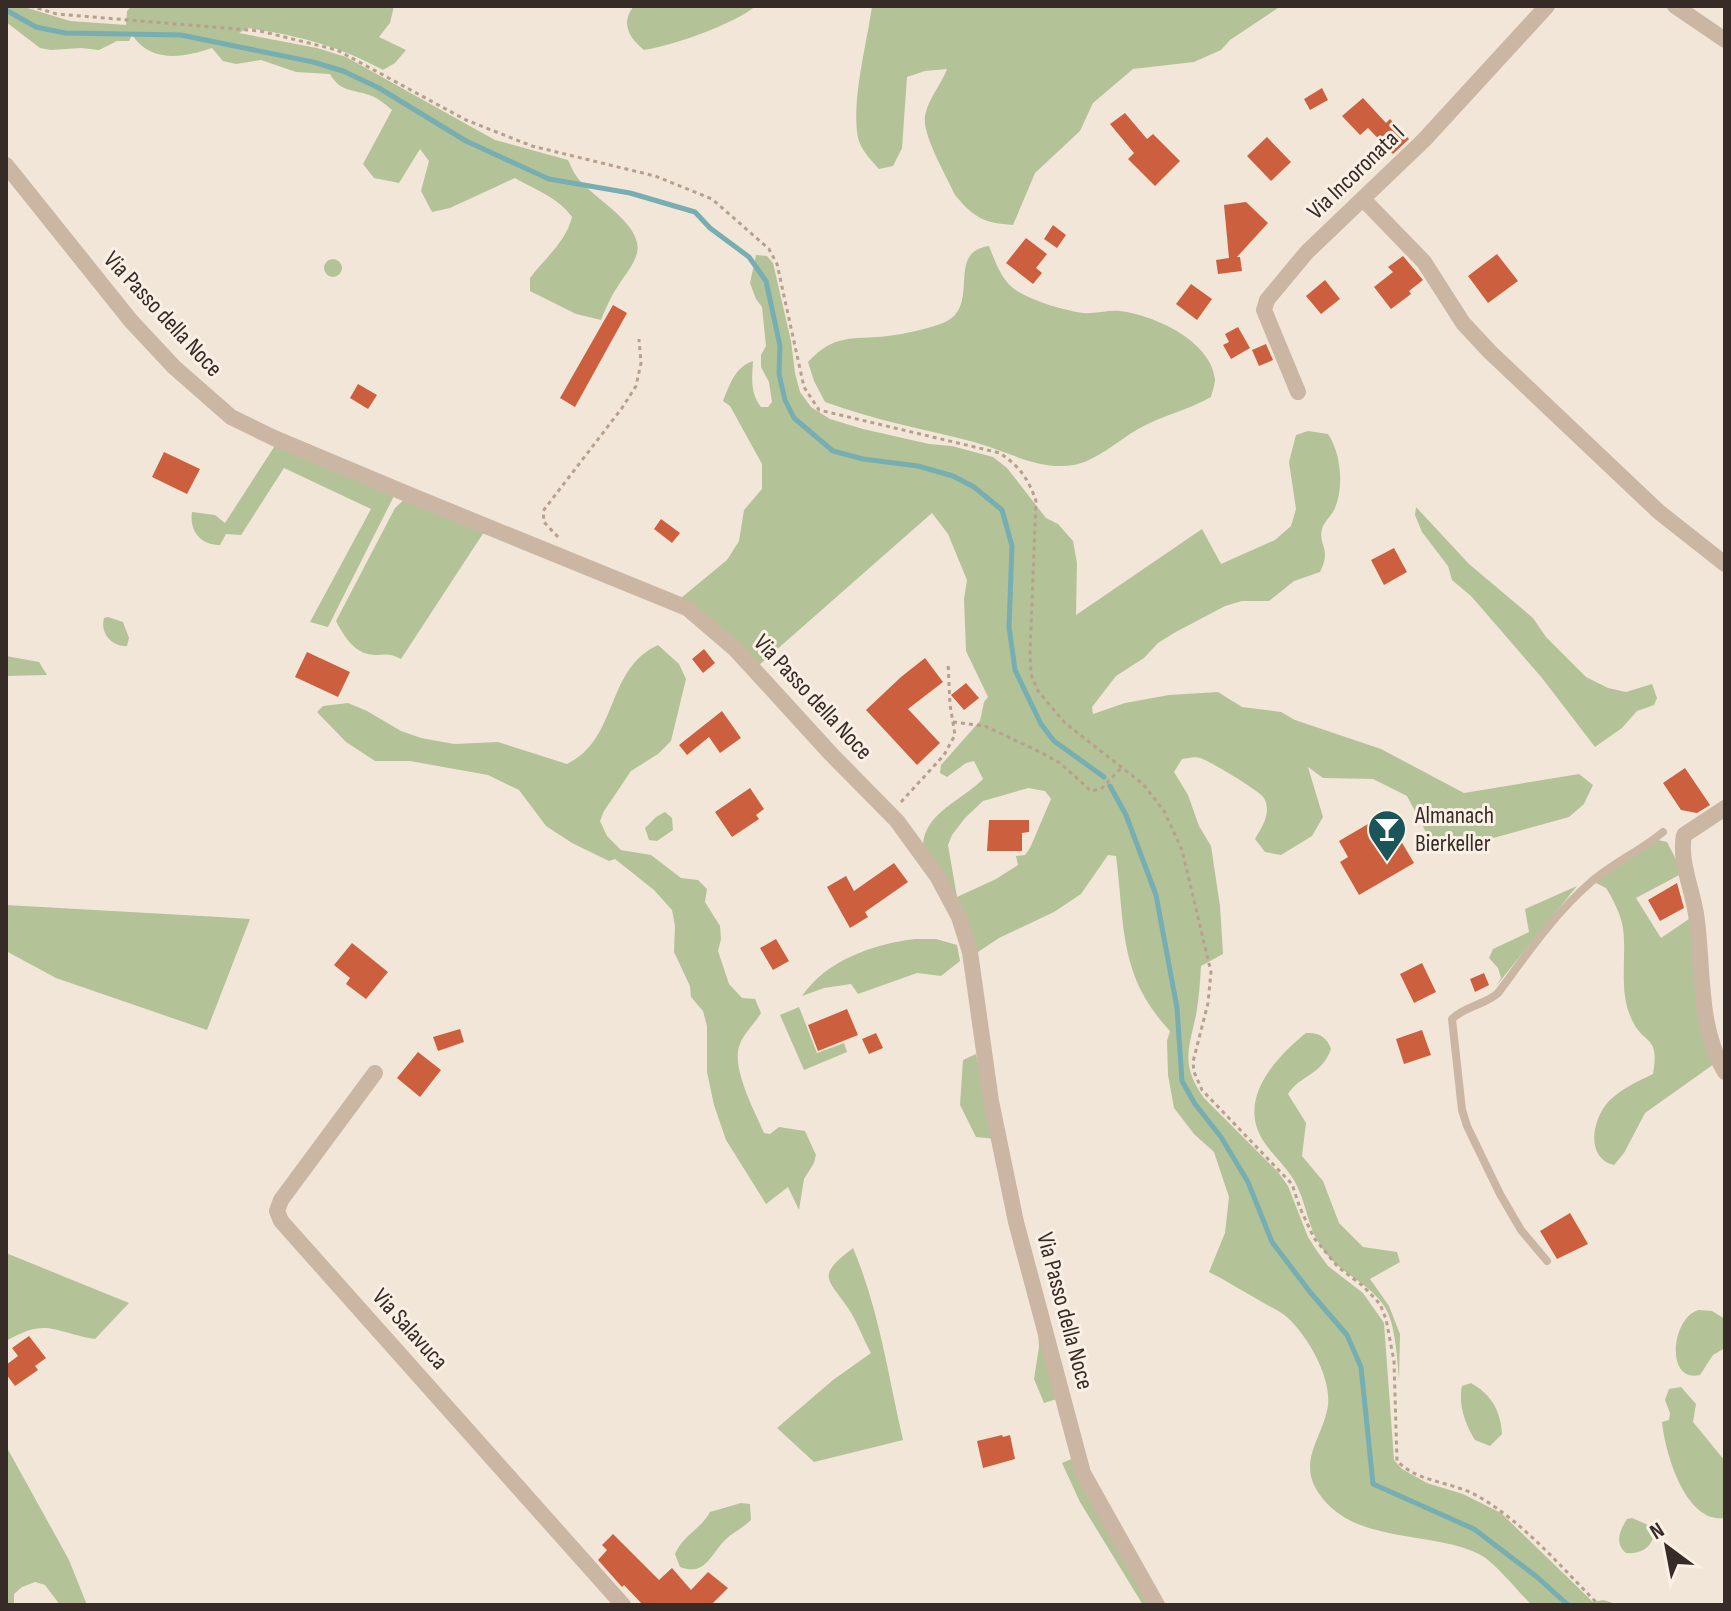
<svg xmlns="http://www.w3.org/2000/svg" width="1731" height="1611" font-family="'Sofia Sans Condensed',sans-serif">
<style>
.green{fill:#b4c298;fill-rule:evenodd}
.lines{fill:none;stroke-linecap:round;stroke-linejoin:round}
.stream{stroke:#76aeb1;stroke-width:5}
.building{fill:#cc603e}
.path{stroke:#b7a08e;stroke-width:3;stroke-dasharray:4 4;stroke-linecap:butt}
.service{stroke:#cbb6a4;stroke-width:8}
.minor{stroke:#cbb6a4;stroke-width:16}
.labels{text-anchor:middle;dominant-baseline:central;stroke-width:6;stroke-linejoin:round;paint-order:stroke}
.street-label{font-size:24px;fill:#362b26;stroke:#faf0e5}
.poi-label{font-size:24px;fill:#362b26;stroke:#faf0e5;text-anchor:start}
</style>
<rect width="100%" height="100%" fill="#f2e6d9"/>
<path class="green" d="M6,6H21L70,21L126,25L127,11L132,6H394L390,23L379,37L406,50L395,63L383,70C337,45 299,36 248,28L239,33L317,48L346,57L495,140L568,160C571,166 573,172 577,177C592,198 644,224 637,253C634,265 624,276 618,286C611,296 606,308 601,320L576,314L530,291V278C545,258 566,242 572,217C558,197 535,190 515,178L450,208L432,212L421,191L429,161L420,149L399,183L374,178L363,164L392,110C386,105 377,97 369,95C352,89 340,92 330,74L296,72L261,60L236,64L223,61L212,48C183,58 151,63 132,35L129,41H117L99,50L81,48L51,50L40,48L6,22Z
M634,6H756C732,25 674,45 644,50C629,38 620,23 634,6Z
M872,6H1281L1230,40L1221,50L1194,62L1133,69L1093,103L1080,131L1035,173L1013,225C984,223 974,218 955,195C947,177 922,135 925,116C928,99 941,85 947,69L925,71L907,77L902,148L893,166L879,169C871,160 861,150 858,138C851,101 867,43 872,6Z
M989,246C996,263 1002,283 1019,292C1036,302 1063,310 1083,313C1095,314 1108,310 1120,311C1154,315 1211,341 1215,379C1215,385 1212,392 1211,397C1188,410 1161,416 1138,429C1119,440 1096,461 1074,465C1039,471 1007,451 974,442C924,429 874,420 825,402L814,381L808,362C835,333 852,340 888,336C905,334 927,329 943,323C983,307 944,252 989,246Z
M756,255L767,256L773,263L791,341L795,373L800,392L811,407L830,419L863,429L929,444L952,446L993,457L1007,468L1046,518L1058,524L1073,541L1077,563L1076,615L1202,529L1221,564L1275,540L1291,526L1296,509L1289,462L1296,435L1308,431L1328,434C1341,453 1344,487 1335,508C1332,516 1324,521 1322,529C1318,546 1332,548 1320,572L1294,581L1269,601H1242L1225,606L1174,633L1158,643L1144,658L1116,676L1092,707L1093,714L1125,703L1169,695L1218,692L1242,707L1281,712L1295,720L1381,749L1464,793L1579,774L1593,785L1584,804L1569,817L1464,846L1446,844L1428,836L1407,796L1373,779L1323,778L1308,767L1323,817L1312,836L1281,855L1265,852L1255,839C1262,827 1272,813 1264,798C1260,791 1210,761 1200,758C1195,756 1188,758 1182,759L1174,772L1188,795L1199,826L1211,846L1220,906L1223,954L1201,966C1200,982 1199,999 1196,1015C1188,1052 1181,1065 1204,1098L1278,1172L1288,1186L1308,1237L1317,1251L1328,1266L1363,1293L1384,1323L1394,1460L1402,1469L1427,1483L1463,1494L1501,1513L1593,1602L1603,1600L1620,1605H1532C1517,1591 1496,1563 1479,1554C1430,1530 1352,1545 1318,1492C1297,1460 1324,1436 1328,1405C1331,1376 1308,1337 1288,1318C1281,1311 1270,1307 1262,1302C1244,1292 1227,1281 1209,1272L1225,1233L1229,1197L1214,1152L1194,1134L1174,1108L1168,1075L1167,1041L1170,1031C1118,976 1125,925 1116,856L1108,855L1081,894L1054,912L999,938L978,952L923,845C925,812 963,800 983,779L974,761L966,763L947,777L940,773L941,765L980,721L984,702L988,697L966,651L964,599L967,580L948,534L932,513L758,666L681,598L727,560L739,541L744,510L762,489V464L730,406L723,401C730,384 735,367 753,361C752,378 750,393 761,407H768L772,402L769,382L761,367V355L766,346L762,307L756,299L750,283ZM1028,788L1045,791L1051,799L1030,848L1025,855L1016,856L1018,865L996,879L957,897L948,845L952,835L965,818L983,801Z
M324 268a9 9 0 1 1 18 0a9 9 0 1 1-18 0Z
M276,444L395,494L328,627L310,622L371,509L284,468L241,535L226,534L220,545C201,545 189,531 192,512L215,515L225,523Z
M407,497L484,532L401,659C386,651 382,657 368,654C353,651 342,633 336,621L395,508Z
M1416,507L1469,564L1533,618L1546,637L1586,677L1608,688L1626,692L1652,684L1657,698L1654,705L1637,711L1622,728L1595,747L1542,678L1471,596L1452,580L1448,566L1422,532L1415,515Z
M108,617L123,622L129,638L127,646C111,646 100,633 104,618Z
M658,645L679,664L686,679L671,741L658,754L631,771L604,811L600,821L607,836L621,850L651,855L681,878L698,880L707,889L705,902L720,926L721,939L718,951L729,984L742,998L755,999L761,1013C755,1023 744,1033 740,1044C730,1066 755,1112 764,1133L770,1134L779,1127L805,1131L816,1155L814,1163L804,1179L799,1210L788,1187L766,1204L726,1140L714,1105L707,1072V1026L703,1011L691,997L690,986L674,952L675,926L672,910L654,890L615,859L609,861L572,843L546,826L519,790L488,775L410,761H375L346,742L317,712L323,706L348,703L367,711L401,731L421,738L454,744L498,742L567,764C619,739 605,669 658,645Z
M6,656L39,662L47,675L6,676Z
M665,812L672,818L673,830L657,841L649,840L645,828L656,817Z
M1658,840L1667,842L1683,873L1636,898L1661,938L1692,917L1714,1064L1645,1113L1624,1153L1614,1165C1585,1158 1592,1119 1609,1101C1621,1089 1638,1081 1653,1074C1660,1034 1644,1046 1632,1020C1618,991 1627,959 1623,928C1621,915 1613,899 1606,888L1594,882Z
M1577,886L1496,986L1501,978L1498,968L1489,958L1493,949L1529,932L1525,909Z
M6,905L219,917L250,919L207,1030L56,978L6,951Z
M915,939H936L957,945L960,961L941,976L917,973L858,994L851,984L824,988L802,996C827,960 873,944 915,939Z
M799,1007L817,1053L844,1043L847,1052L804,1070L780,1015Z
M1306,1033C1319,1032 1327,1037 1331,1049C1322,1075 1300,1075 1288,1094L1306,1123L1302,1156L1323,1181L1339,1223L1363,1247L1397,1252L1400,1262L1370,1279L1389,1306L1400,1334L1399,1380C1397,1359 1396,1332 1388,1313C1376,1287 1348,1278 1330,1258C1307,1232 1310,1214 1297,1186C1289,1169 1274,1157 1264,1142C1236,1100 1275,1058 1306,1033Z
M976,1054L996,1139L976,1137L960,1105L963,1060Z
M853,1248C879,1309 888,1375 903,1440L814,1462L777,1428L833,1380L871,1353C863,1339 857,1321 848,1308C826,1277 817,1276 853,1248Z
M6,1253L129,1303L95,1339C53,1332 47,1317 6,1341Z
M1699,1310L1712,1311L1725,1319V1348L1713,1355L1700,1375C1664,1383 1672,1316 1699,1310Z
M1038,1329L1057,1399L1044,1403L1034,1379L1039,1347Z
M1471,1383C1491,1394 1501,1411 1502,1434L1490,1446L1475,1440C1465,1424 1458,1404 1462,1386Z
M1681,1387L1696,1404L1693,1422L1725,1461V1518C1685,1524 1665,1452 1662,1422L1669,1420L1670,1413L1665,1400L1669,1389Z
M6,1446L69,1560L87,1605H60L45,1585L35,1582L22,1587L14,1594V1605H6Z
M1074,1458L1152,1605H1143L1080,1502L1062,1463Z
M741,1503L750,1504L751,1520C743,1528 733,1532 725,1540C711,1554 705,1577 680,1567L675,1554C683,1535 701,1529 710,1512Z
M1632,1518L1648,1525L1653,1538C1649,1550 1638,1554 1626,1553C1614,1543 1620,1530 1627,1519Z"/>
<g class="lines">
<path class="stream" d="M6,10L36,27L65,33L181,35L313,62L343,71L379,88L466,141L549,179L630,193L695,212L710,228L749,257L766,281L780,346L779,374L785,400L794,418L833,451L863,459L918,466L953,476L974,487L1002,510L1012,546L1009,627L1015,670L1041,724L1054,741L1104,777
M1110,786L1126,815L1156,895L1177,1008L1182,1081L1195,1104L1221,1137L1248,1182L1272,1242L1310,1292L1347,1335L1361,1367L1373,1484L1474,1529L1537,1577L1568,1605"/>
</g>
<path class="building" d="M1322,88L1328,100L1310,110L1304,99Z
M1363,98L1386,123L1390,119L1409,139L1393,154L1368,128L1360,135L1342,116Z
M1125,113L1147,139L1153,134L1180,161L1155,186L1128,159L1134,153L1110,124Z
M1267,137L1291,162L1271,181L1247,156Z
M1246,202L1268,223L1237,257H1240L1242,271L1218,274L1216,260L1229,258L1224,205Z
M1053,225L1066,235L1057,248L1044,239Z
M1026,238L1047,254L1036,268L1042,273L1033,284L1006,263Z
M1497,254L1518,281L1488,303L1468,276Z
M1403,256L1423,280L1409,291L1411,294L1391,309L1374,287L1393,272L1388,267Z
M1325,280L1340,299L1321,314L1306,296Z
M1191,284L1212,299L1197,320L1176,304Z
M613,305L627,313L575,407L560,398Z
M1238,327L1250,348L1231,359L1223,345L1229,342L1225,334Z
M1266,344L1273,360L1259,366L1252,350Z
M358,384L377,395L368,409L350,398Z
M164,452L200,469L187,494L152,477Z
M661,519L680,533L672,543L654,529Z
M1394,548L1407,572L1384,585L1371,560Z
M704,649L715,663L703,673L692,659Z
M307,652L350,672L338,697L295,677Z
M925,658L943,682L908,709L940,743L917,765L866,710L901,677Z
M966,683L979,698L964,710L951,695Z
M722,711L741,738L720,753L709,737L687,755L679,745Z
M1685,768L1710,805L1697,813L1681,810L1663,783Z
M750,788L764,809L756,815L759,819L732,837L715,812Z
M1385,814L1414,863L1359,895L1340,862L1348,857L1339,841Z
M989,820H1029V832L1022,833V851H987Z
M894,863L908,882L865,912L868,917L850,928L827,887L846,876L854,891Z
M1677,883L1684,908L1660,921L1648,900Z
M776,939L789,961L773,970L760,948Z
M352,943L388,972L366,999L346,984L350,978L334,965Z
M1422,963L1436,992L1414,1003L1400,974Z
M1484,973L1489,985L1475,992L1470,979Z
M847,1009L858,1035L818,1051L808,1025Z
M460,1029L464,1042L438,1051L433,1037Z
M1422,1030L1431,1055L1404,1064L1396,1039Z
M876,1033L883,1048L869,1054L862,1039Z
M418,1052L441,1070L420,1097L397,1078Z
M1570,1213L1588,1244L1557,1259L1540,1231Z
M29,1336L46,1358L35,1366L38,1370L15,1386L6,1374V1365L18,1356L12,1348Z
M1002,1435L1003,1437L1010,1435L1015,1459L983,1468L977,1441Z
M613,1534L659,1580L672,1568L691,1590L708,1572L728,1588L711,1605H643L624,1585L622,1587L598,1560L607,1550L602,1545Z"/>
<g class="lines">
<path class="path" d="M30,6L57,14L260,31L337,50L466,120L532,146L655,176L712,199L769,249L777,264L804,387L819,410L1000,453C1020,467 1028,478 1036,501L1030,652L1031,674L1038,691L1065,723L1143,784L1164,811L1182,850L1211,972L1208,1003L1193,1062L1194,1072L1202,1090L1292,1184L1300,1208L1314,1238L1338,1267L1363,1286L1380,1304L1386,1319L1394,1361L1397,1461C1420,1484 1454,1481 1481,1498C1526,1525 1562,1568 1599,1605
M558,537L544,522L543,511L622,408L636,386L641,363L639,339
M953,722L985,726L1042,753L1060,763L1091,791L1101,789L1122,767
M901,802L944,755L955,735L950,705L948,663"/>
<path class="service" d="M1547,1261L1521,1230L1500,1194L1467,1126L1462,1110L1452,1019C1465,1006 1485,1005 1498,993C1527,954 1554,914 1591,882C1613,863 1640,851 1663,832"/>
<path class="minor" d="M1675,6L1725,40
M6,165L131,321L174,367L231,417L274,438L405,493L687,608L736,650L831,754L897,821L937,876L959,917L970,952L991,1101L1016,1222L1083,1473L1157,1605
M1363,199L1424,262L1463,323L1490,352L1659,512L1725,564
M1298,392L1264,310L1267,300L1307,252L1424,140L1547,6
M1725,808L1684,835C1679,861 1692,888 1696,914C1704,965 1697,1027 1725,1072
M375,1073L281,1200L277,1211L281,1221L623,1605"/>
</g>
<defs>
<g id="bar-pin" transform="scale(2)"><path d="M0 17L-7.5 6A9.5 9.5 0 1 1 7.5 6Z" fill="#1a5559" stroke="#faf0e5"/><path d="M-6-5H6L.8 .8V4.5H3.5V6h-7V4.5H-.8V.8Z" fill="#fff"/></g>
</defs>
<g fill-rule="evenodd">
<use href="#bar-pin" x="1387" y="829"/>
</g>
<g class="labels">
<g class="street-label">
<text transform="translate(1356 172) rotate(-44)">Via Incoronata I</text>
<text transform="translate(163 314) rotate(47)">Via Passo della Noce</text>
<text transform="translate(813 697) rotate(47)">Via Passo della Noce</text>
<text transform="translate(1065 1311) rotate(75)">Via Passo della Noce</text>
<text transform="translate(410 1329) rotate(48)">Via Salavuca</text>
</g>
<g class="poi-label">
<text x="1415" y="815">Almanach<tspan x="1415" dy="28">Bierkeller</tspan></text>
</g>
</g>
<rect width="1731" height="1611" fill="none" stroke="#362b26" stroke-width="16"/>
<g transform="translate(1667 1547) rotate(328)" stroke="#faf0e5" stroke-width="6" paint-order="stroke">
<path d="M0-6L14 30L0 20L-14 30Z" fill="#362b26"/>
<text y="-12" font-size="22" font-weight="bold" text-anchor="middle" fill="#362b26">N</text>
</g>
</svg>
